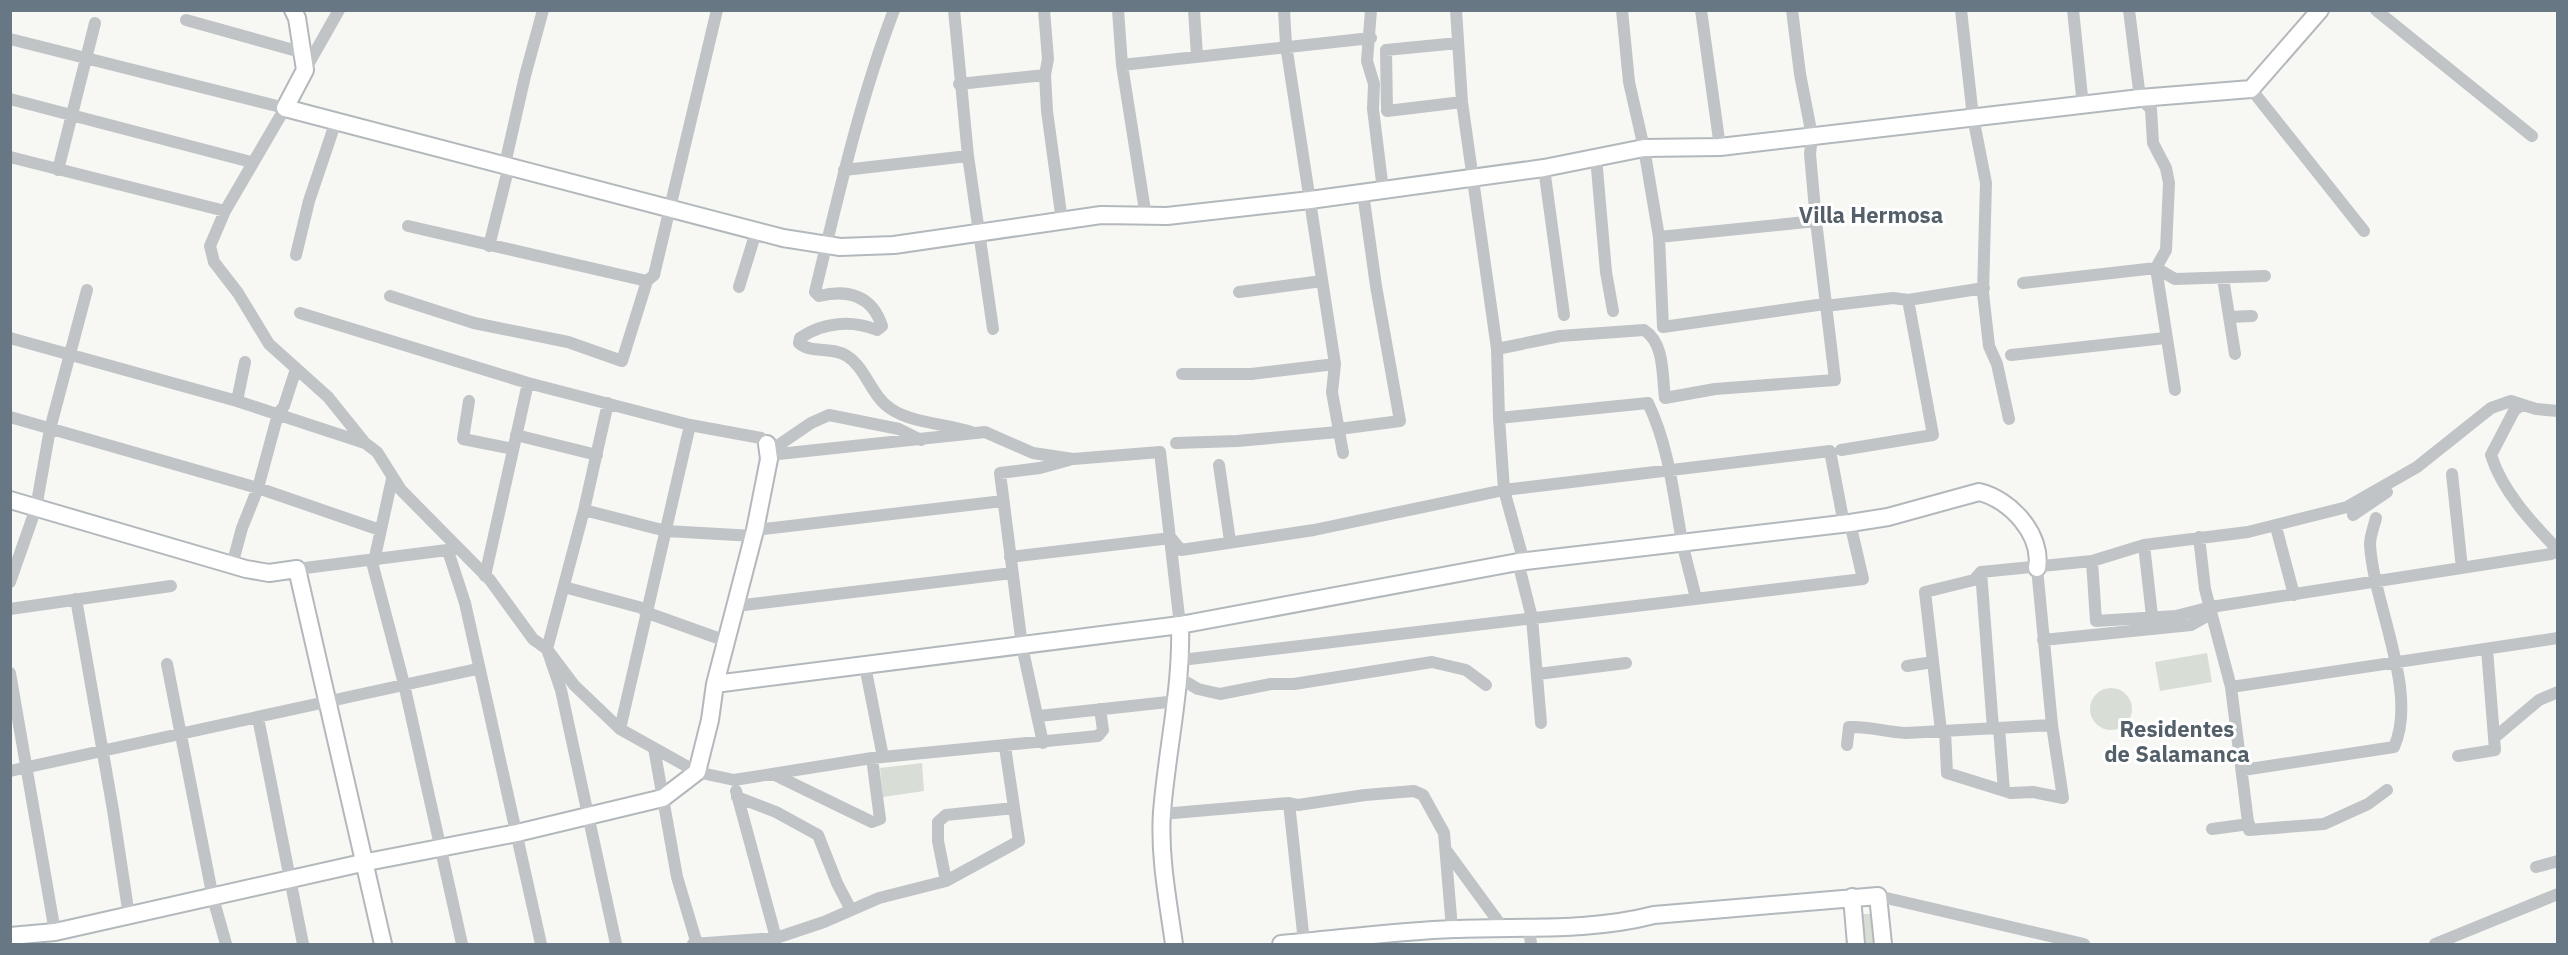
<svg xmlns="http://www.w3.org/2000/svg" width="2568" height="955" font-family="'IBM Plex Sans',sans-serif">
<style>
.green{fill:#d8ddd5}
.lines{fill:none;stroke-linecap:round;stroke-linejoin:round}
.secondary-casing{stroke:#b2b8bc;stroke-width:20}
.street{stroke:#c0c4c7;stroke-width:12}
.secondary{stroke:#fff;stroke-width:16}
.labels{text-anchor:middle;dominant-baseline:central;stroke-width:6;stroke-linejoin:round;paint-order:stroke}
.neighbourhood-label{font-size:22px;font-weight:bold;fill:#546069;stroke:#fff}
</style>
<rect width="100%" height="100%" fill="#f7f7f4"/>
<path class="green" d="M2207,653L2212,682L2160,691L2155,662Z
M2090 709a21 21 0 1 1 42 0a21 21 0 1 1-42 0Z
M922,763L924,791L883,797L880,768Z
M1863,914H1872L1874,944H1865Z"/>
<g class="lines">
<g class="secondary-casing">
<path id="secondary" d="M293,10L297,18L305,70L285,108L783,238L840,247L894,245L1101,215L1167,216L1310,200L1544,168L1644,148L1720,147L2140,98L2251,89L2320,10
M10,500L246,569L269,573L297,569L383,944
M715,684L1180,625L1518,562L1850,523L1888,517L1979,492C2010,499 2043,535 2037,568
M1852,897L1856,944
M10,936L55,932L362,863L517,833L663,798L697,772L710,720L715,684L755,530L769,459L767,444
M1174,944C1168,901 1159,856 1162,812C1167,749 1182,688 1180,625
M1281,944C1339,939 1397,931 1454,929C1521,926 1588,932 1654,915L1878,896L1883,944"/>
</g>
<path class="street" d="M894,10C859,102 838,197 815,292L819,296C848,289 872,295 882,326L877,330C852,320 823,322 800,338L799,343C811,354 832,346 847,356C866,368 871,396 891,409C914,424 945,423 971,432
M954,10L968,156L993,329
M1044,10L1048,59L1045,75L1047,111L1062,221
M1118,10L1122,65L1146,217
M1194,10L1197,56
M1284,10L1286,45L1335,364L1332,392L1343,453
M1371,10L1367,61L1374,84L1373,109L1383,190
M1456,10L1462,102L1497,349L1499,418L1504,490L1524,562
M1622,10L1629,82L1644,148L1659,237L1663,327L1825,304
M1701,10L1720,147
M1961,10L1973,117L1986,183L1983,293L1989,346L1997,364L2009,419
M2073,10L2083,106
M2129,10L2140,98L2151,109L2153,143L2166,168L2169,183L2166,250L2156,268L2175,390
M2376,10L2532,136
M186,20L304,53
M10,39L285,108L225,211L210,246L214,262L238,293L269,344L328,397L365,443L377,452L401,490L490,580L533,639L547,649L574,685L620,729L697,772L734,780L872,758L1098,736L1103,730L1100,709
M1458,43L1386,50L1387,111L1462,102
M1122,65L1371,38
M305,70L339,10
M959,84L1045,75
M2251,89L2364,231
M10,99L251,162
M10,157L225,211
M1596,157L1606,272L1613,311
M505,164L525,76L543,10
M1544,168L1564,315
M58,170L95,23
M844,170L968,156
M408,226L647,281
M1659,237L1816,221
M489,246L509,166
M296,255L309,201L336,121
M2223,278L2235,354
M2023,283L2156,268L2175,279L2265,276
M739,287L756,232
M1239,292L1322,281
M390,296L474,323L568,342L622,361L647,281L654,275L717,10
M1825,306L1893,298L1908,300L1984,288
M300,313L528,383L690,425L761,438L767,444
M2229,317L2252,316
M10,338L237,401L365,443
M1497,349L1560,336L1644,330C1665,343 1662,376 1665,398L1715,389L1835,380L1816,221L1810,154L1812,136L1800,74L1792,10
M2011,355L2165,338
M1182,374H1251L1335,364
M237,401L245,362
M469,401L463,439L513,449
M608,403L584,510L547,649L561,690L616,944
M2521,405L2514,411L2491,455C2502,491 2532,523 2558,550
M10,417L258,488L380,530
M1499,418L1648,403C1669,447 1673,493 1682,541C1686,561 1692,580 1696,599
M1339,429L1400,421L1376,286L1363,193
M516,435L597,455
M1176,443L1237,441L1338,432
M1841,450L1933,435L1908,300
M770,451L811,423L829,415L899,429L921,440
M769,455L985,432L1033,453L1073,459L1160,452L1180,625
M1219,465L1230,541
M2452,474L2462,568
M392,479L373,566L404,684L462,944
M584,510L666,531L754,536
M2353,515L2387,492
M2276,527L2294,595
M755,530L1003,501
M2199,537L2205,589L2231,687L2249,830L2324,824L2368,804L2387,790
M2144,545L2152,616
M448,551L465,603L541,944
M1010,557L1171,538L1181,550L1314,530L1504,490L1830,451L1844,524
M2092,561L2096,621L2176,616L2211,607
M1518,562L1532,618L1541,723
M232,565L242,528L258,488L278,414L284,406L296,369
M297,569L455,549
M1981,572L1993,728
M485,576L528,383
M10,582L36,508L50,429L87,290
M564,587L646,609
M76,599L113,810L129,916
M736,606L1012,573
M10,609L171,586
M645,612L726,641
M2043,640L2191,625L2207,616L2211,607L2551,554L2558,551
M1181,660L1863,579L1850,523
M167,664L213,898L226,944
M865,666L883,757
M1907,666L1933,662
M10,673L55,932
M1538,674L1626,663
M1179,678L1198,689L1220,694L1271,684H1294L1432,662L1466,670L1486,685
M2231,687L2558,638
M1039,716L1177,701
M258,718L303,944
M1999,728L2004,791
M620,729L690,425
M1941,731L1925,592L1974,580L1981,572L2092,561L2144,545L2248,532L2347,507L2417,467L2491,408L2511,401L2536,409L2558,411
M1945,731L1947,773L2011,793L2033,792L2063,798L2052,725L2037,568
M2494,738L2539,700L2558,692
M1043,743L1022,646L1000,473L1040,468L1069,460
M1847,745L1849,727C1869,726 1885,732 1906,733L2052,725
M654,748L677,877L697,944
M2458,756L2495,750L2487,649
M2243,770L2394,747C2419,692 2373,604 2370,544C2370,536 2374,526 2376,518
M10,771L477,669
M773,774L872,822L880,819L872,758
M736,791L776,938
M737,797L776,812L818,835L837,883L851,910
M1289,803L1304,942
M1162,814L1289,803L1298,805L1365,795L1414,791L1423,795L1444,833L1452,929
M2212,829L2249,824
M1446,850L1503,928
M2536,867L2558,861
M946,881L938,841V822L946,815L1014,808
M1878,896L2084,944
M1529,928L1531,944
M693,944L776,938L824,922L879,898L946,881L1019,841L1005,747
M2435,944L2558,894"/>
<use href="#secondary" class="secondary"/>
</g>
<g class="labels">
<g class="neighbourhood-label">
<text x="1871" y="214">Villa Hermosa</text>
<text x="2177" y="728">Residentes<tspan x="2177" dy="25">de Salamanca</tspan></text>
</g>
</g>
<rect width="2568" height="955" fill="none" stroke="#677784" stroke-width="24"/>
</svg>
